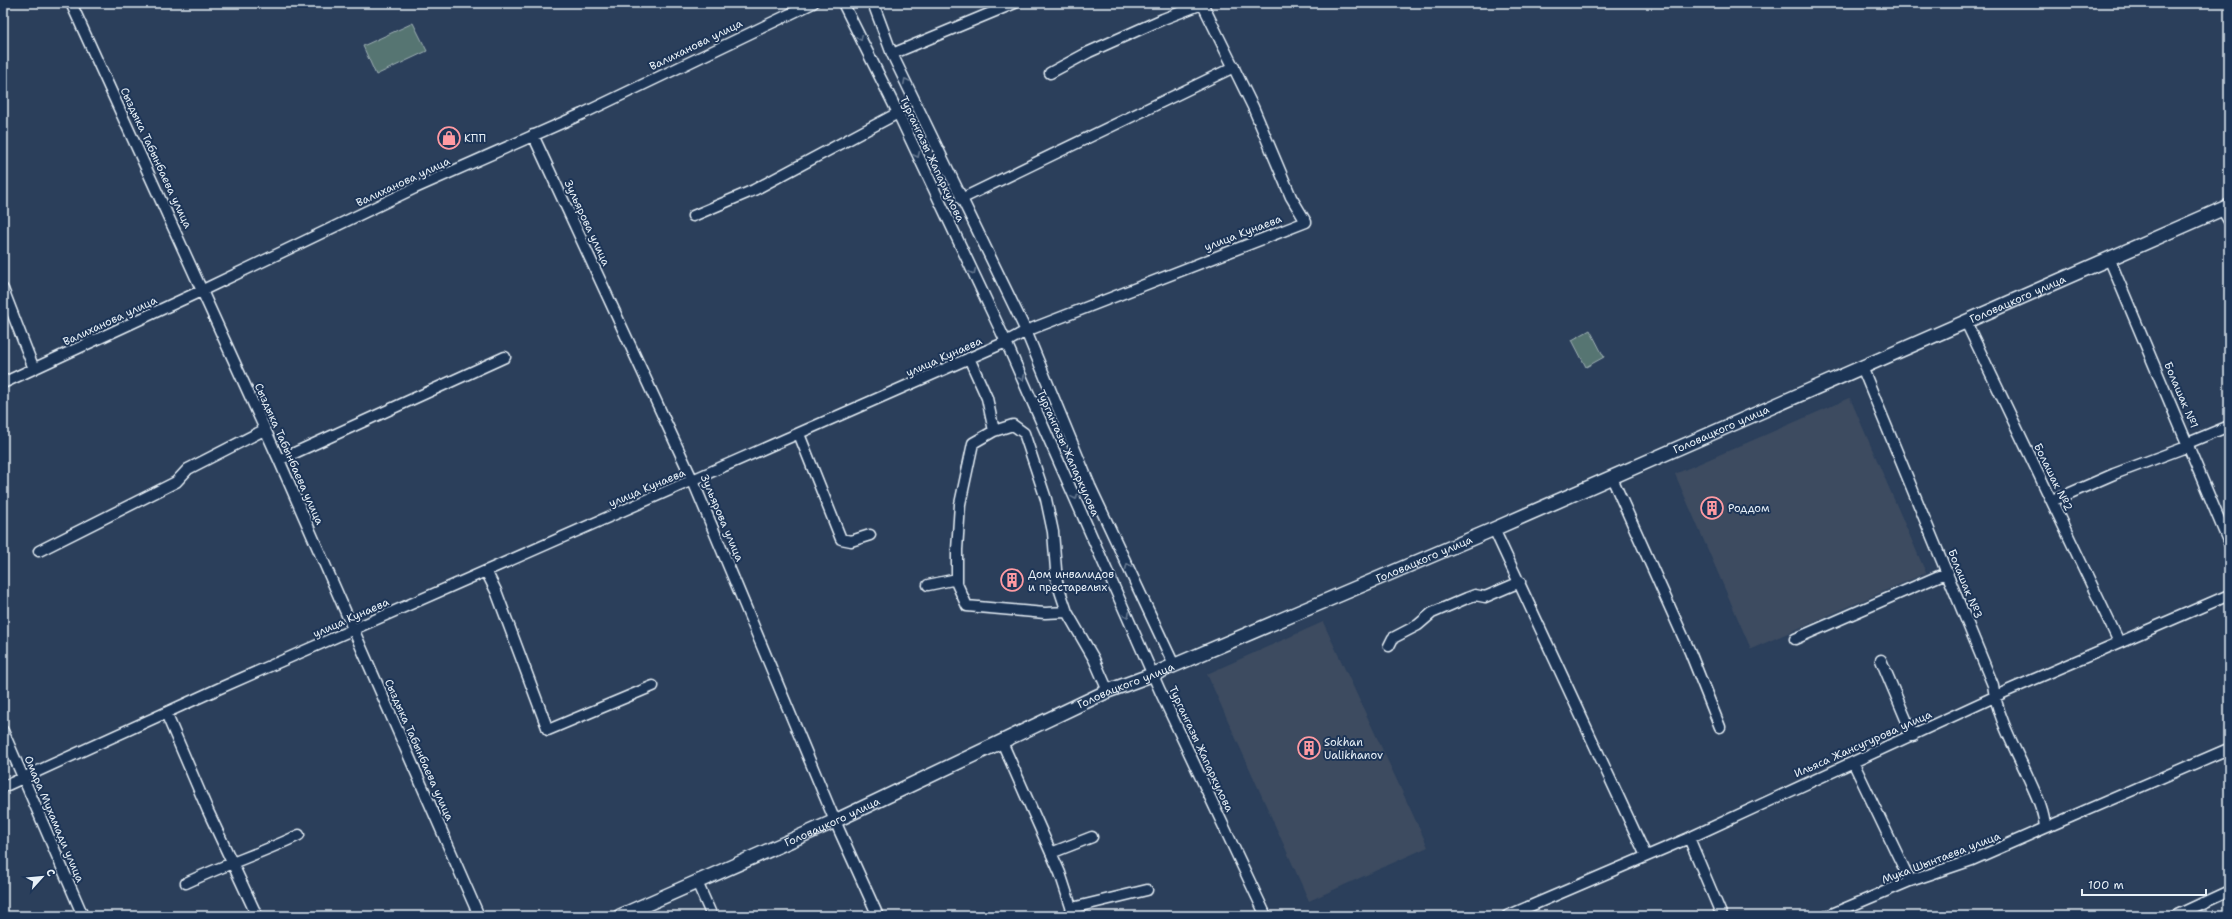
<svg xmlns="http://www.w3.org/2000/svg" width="2232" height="919" font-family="'Shantell Sans',sans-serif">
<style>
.built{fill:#3c4b60}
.garden{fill:#577472;stroke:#a0b2b5}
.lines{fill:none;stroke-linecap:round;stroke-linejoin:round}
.minor-casing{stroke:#e8f1f8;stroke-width:13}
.major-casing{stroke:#e8f1f8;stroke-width:16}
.minor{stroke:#1d3557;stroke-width:10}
.major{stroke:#1d3557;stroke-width:13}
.oneway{stroke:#64778f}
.labels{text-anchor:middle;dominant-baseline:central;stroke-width:4;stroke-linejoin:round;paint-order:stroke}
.street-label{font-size:11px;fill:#e8f1f8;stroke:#1d3557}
.poi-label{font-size:11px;fill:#e8f1f8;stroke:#1d3557;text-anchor:start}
</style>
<rect width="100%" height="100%" fill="#2b3f5b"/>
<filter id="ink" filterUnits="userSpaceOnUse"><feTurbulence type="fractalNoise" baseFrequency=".025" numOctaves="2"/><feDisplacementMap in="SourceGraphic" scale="8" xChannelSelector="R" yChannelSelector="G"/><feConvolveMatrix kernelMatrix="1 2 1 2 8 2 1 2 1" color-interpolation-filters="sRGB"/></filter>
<g filter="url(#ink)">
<path class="built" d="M1850,398L1926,573L1751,649L1675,474Z
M1323,622L1428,847L1309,901L1207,674Z"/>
<path class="garden" d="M413,23L427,51L376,75L363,46Z
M1590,330L1604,357L1586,367L1572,340Z"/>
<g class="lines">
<g class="minor-casing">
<path id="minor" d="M71,3L279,460L479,916
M843,3L898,113L1006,342L1160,691L1266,916
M873,3L892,54L1026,331L1090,486L1174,665
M892,54L1015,3
M1050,73L1089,52L1163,19L1202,4
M533,135L693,481L835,821L878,916
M961,199L1234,67
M2222,209L2229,221
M693,216L754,190L898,113
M2109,258L2229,543
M3,289L34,369
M1966,322L2119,642
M969,358L987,398L994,431L1013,425L1024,433L1046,499L1053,532L1057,582L1067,612L1094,659L1108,691
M3,383L203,290L415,188L582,114L813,3
M994,431L973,443L960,504L957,550V584L967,606L1045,613L1067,612
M799,434L841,539L851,541L870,535
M2188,443L2229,426
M279,460L505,357
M1612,478L1690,652L1720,727
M2052,501L2114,474L2189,446
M1494,529L1646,856
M39,551L176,482L188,469L264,430
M486,571L496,591L548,730L653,686
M928,585L957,579
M1795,639L1948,572
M1389,646L1393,638L1418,625L1432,613L1467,598L1475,595L1485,597L1520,582
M1881,660L1913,736
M166,713L208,811L257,916
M3,731L83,916
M1002,742L1060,873L1074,916
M1853,762L1910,881
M3,787L220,688L1006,342L1026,331L1306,222L1291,197L1253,107L1202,3
M2045,828L2228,749
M1689,838L1722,916
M1051,853L1092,837
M697,882L712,916
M186,883C223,865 262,853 299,835
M1072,908L1147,890
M1507,916L1689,838L2007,691L2229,595
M1827,916L1910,881L1972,860L2045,828C2044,810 2036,795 2029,779C2016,750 1997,717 1993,685L1862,367
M2175,916L2229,891"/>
</g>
<g class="major-casing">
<g id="major">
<path id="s1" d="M620,916L835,821L1108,691L1154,674L1494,529L2229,206"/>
</g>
</g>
<use href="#minor" class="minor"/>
<use href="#major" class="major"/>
</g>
<defs><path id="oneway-chevron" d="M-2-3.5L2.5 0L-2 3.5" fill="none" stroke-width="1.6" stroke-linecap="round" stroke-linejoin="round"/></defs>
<g class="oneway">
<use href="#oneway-chevron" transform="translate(860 38) rotate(63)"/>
<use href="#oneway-chevron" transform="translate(906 81) rotate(-117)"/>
<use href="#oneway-chevron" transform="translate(917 155) rotate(65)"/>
<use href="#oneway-chevron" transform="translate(973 272) rotate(65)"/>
<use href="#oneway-chevron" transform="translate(1022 378) rotate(66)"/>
<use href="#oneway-chevron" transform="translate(1075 497) rotate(66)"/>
<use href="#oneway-chevron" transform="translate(1128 566) rotate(-115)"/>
<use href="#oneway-chevron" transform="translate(1127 615) rotate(66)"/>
</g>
</g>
<defs>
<g id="shop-ring" transform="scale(1.15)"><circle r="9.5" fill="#1d3557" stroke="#ff9aa2" stroke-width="1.5"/><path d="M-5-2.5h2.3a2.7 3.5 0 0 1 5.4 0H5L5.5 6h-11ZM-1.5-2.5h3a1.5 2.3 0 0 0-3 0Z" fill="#ff9aa2"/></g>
<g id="building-ring" transform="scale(1.15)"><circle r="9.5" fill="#1d3557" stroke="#ff9aa2" stroke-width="1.5"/><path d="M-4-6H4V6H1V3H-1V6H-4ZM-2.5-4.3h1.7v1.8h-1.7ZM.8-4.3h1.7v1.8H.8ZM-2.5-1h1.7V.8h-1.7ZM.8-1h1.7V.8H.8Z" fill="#ff9aa2"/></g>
</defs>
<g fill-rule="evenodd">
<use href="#shop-ring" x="449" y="138"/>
<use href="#building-ring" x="1712" y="508"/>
<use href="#building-ring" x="1012" y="580"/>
<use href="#building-ring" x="1309" y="748"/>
</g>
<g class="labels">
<g class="street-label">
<text transform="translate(696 45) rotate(-26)">Валиханова улица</text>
<text transform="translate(156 158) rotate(65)">Сыздыка Табынбаева улица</text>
<text transform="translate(932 159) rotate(65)">Тургангазы Жапаркулова</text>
<text transform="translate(403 182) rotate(-25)">Валиханова улица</text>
<text transform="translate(587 223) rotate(65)">Зульярова улица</text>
<text transform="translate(1243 233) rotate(-21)">улица Кунаева</text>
<text stroke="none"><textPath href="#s1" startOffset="1528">Головацкого улица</textPath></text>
<text transform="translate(110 321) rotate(-25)">Валиханова улица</text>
<text transform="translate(944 357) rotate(-24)">улица Кунаева</text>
<text transform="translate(2181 395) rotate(67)">Болашак №1</text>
<text stroke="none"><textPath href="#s1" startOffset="1204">Головацкого улица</textPath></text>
<text transform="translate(1068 453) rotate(66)">Тургангазы Жапаркулова</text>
<text transform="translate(289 454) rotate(66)">Сыздыка Табынбаева улица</text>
<text transform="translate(2053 477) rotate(64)">Болашак №2</text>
<text transform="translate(647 488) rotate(-23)">улица Кунаева</text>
<text transform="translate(722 518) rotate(67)">Зульярова улица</text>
<text stroke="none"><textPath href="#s1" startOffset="880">Головацкого улица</textPath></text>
<text transform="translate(1965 584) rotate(68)">Болашак №3</text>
<text transform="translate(351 618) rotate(-24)">улица Кунаева</text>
<text stroke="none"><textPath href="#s1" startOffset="556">Головацкого улица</textPath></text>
<text transform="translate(1863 744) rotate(-24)">Ильяса Жансугурова улица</text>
<text transform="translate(1201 749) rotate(65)">Тургангазы Жапаркулова</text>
<text transform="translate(419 750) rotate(66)">Сыздыка Табынбаева улица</text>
<text transform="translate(54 819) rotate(67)">Омара Мухамади улица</text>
<text stroke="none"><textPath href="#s1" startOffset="232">Головацкого улица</textPath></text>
<text transform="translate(1941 858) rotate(-21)">Мука Шынтаева улица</text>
</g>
<g class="poi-label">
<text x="464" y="138">КПП</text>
<text x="1728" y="508">Роддом</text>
<text x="1028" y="574">Дом инвалидов<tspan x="1028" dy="13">и престарелых</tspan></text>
<text x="1324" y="742">Sokhan<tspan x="1324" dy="13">Ualikhanov</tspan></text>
</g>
</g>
<rect width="2232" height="919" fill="none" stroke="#1d3557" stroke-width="16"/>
<rect x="8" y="8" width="2216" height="903" fill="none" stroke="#e8f1f8" stroke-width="1.5" filter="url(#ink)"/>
<g transform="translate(42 877) rotate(63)" stroke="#1d3557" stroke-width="3" paint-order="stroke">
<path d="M0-3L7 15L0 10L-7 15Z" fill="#e8f1f8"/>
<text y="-6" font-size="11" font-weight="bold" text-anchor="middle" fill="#e8f1f8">С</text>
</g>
<path d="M2082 889v6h124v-6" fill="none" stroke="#e8f1f8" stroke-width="2"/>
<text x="2088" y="889" font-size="12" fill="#e8f1f8" stroke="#1d3557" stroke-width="3" paint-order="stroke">100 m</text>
</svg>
